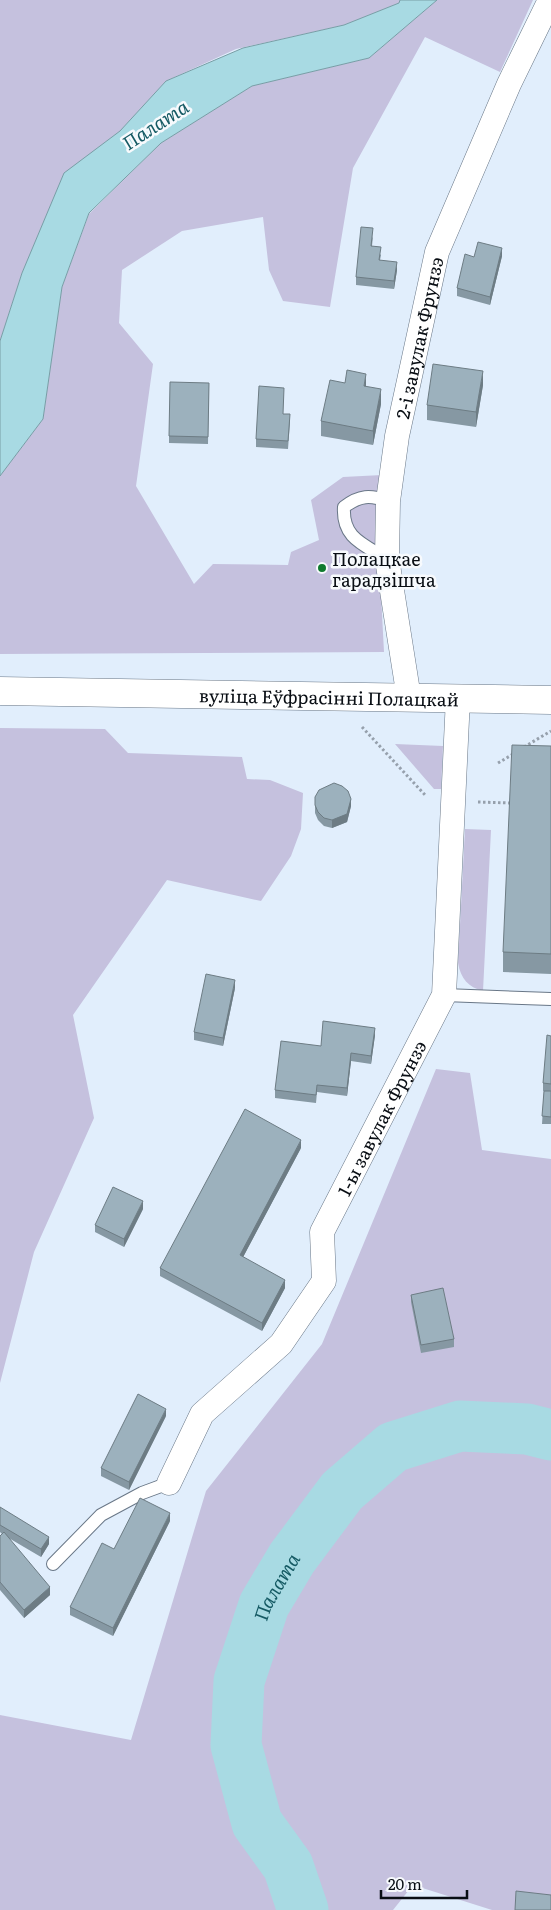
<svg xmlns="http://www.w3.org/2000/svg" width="551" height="1910" font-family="Literata,serif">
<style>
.green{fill:#c5c1de}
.water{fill:#a8dae3;stroke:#789da5}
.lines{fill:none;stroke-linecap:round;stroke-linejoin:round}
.river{stroke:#a8dae3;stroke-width:51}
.lane-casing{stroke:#697787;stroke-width:14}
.street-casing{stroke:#697787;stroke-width:25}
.secondary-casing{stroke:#697787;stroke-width:29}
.path{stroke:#96a0ac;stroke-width:3;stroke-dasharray:2.5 2.5;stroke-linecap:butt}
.lane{stroke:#fff;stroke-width:12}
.street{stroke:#fff;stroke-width:24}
.secondary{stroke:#fff;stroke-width:28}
.wall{fill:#8698a3}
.shaded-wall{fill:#6d7c84}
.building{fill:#9cb1bd;stroke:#6d7c84}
.poi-dot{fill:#0f7a2e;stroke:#f7fafd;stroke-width:2}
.labels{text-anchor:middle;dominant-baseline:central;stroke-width:5;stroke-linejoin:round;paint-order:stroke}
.street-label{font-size:18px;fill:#090e14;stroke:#f7fafd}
.poi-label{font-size:18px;fill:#090e14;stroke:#f7fafd;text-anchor:start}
.water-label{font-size:19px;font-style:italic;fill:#155a64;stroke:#f7fafd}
</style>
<rect width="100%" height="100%" fill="#e1eefc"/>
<path class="green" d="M0,0H400L399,3L344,25L236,49L166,81L120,131L64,174L22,273L0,341Z
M437,0H533L500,72L425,37L353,168L330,307L283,301L269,270L263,217L182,231L122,270L119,323L153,364L136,486L194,584L213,564L288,565L291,552L319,540L311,500L343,477L382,475L380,576L384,652L0,654V476L43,419L62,287L89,214L161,143L252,86L369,58Z
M0,728L105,729L128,753L242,757L247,779L270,780L303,793L301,829L291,856L261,901L167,880L73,1015L94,1118L34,1252L0,1383Z
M395,744L443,746L441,789H434Z
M465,829L491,830L483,991C468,987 461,979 458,963Z
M436,1069L470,1073L482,1150L551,1159V1910H492L413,1885L393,1910H0V1715L131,1740L206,1491L322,1344Z"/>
<path class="water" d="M400,0H437L369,58L252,86L161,143L89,213L62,287L43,419L0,476V341L22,273L64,173L120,131L166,81L243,48L344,25L399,3Z"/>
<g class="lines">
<path class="river" id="s1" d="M303,1910L288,1866L257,1823L236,1745L239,1681L264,1605L292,1558L342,1491L393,1447L460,1426L527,1429L551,1435"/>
<g class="lane-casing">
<path id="lane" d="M387,559C363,544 342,538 344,507C360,495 370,495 388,501
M444,995L551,999
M53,1564L101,1515L142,1493L169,1483"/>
</g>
<g class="street-casing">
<g id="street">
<path id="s2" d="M409,698L387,559L388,501L397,436L437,252L509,84L550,0"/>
<path id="s3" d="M169,1483L202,1414L281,1344L324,1281L322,1232L444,995L458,698"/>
</g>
</g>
<g class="secondary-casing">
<g id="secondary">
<path id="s4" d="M0,691L551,700"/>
</g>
</g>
<path class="path" d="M362,727L426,796
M524,747L551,731
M498,763L515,753
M478,802L510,803"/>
<use href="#lane" class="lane"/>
<use href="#street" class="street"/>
<use href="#secondary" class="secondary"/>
</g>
<path class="wall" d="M373,236L372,246L381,255L380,260L397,270L394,289L356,285V277Z
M502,256L490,305L457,296V288L474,257Z
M209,383L208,444L169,443V436Z
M345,383L366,387L381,404L373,445L321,436V421Z
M483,385L476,427L427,420V405Z
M284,414L290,422L288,449L256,447V439Z
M551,746V974L503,972V952Z
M315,805L351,806L347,822L332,828L324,826L318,820L315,813Z
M235,988L223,1046L194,1040V1032Z
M375,1035L371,1064L351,1061L347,1096L317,1092L316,1103L275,1098V1090L321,1046Z
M551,1036V1124H542L544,1091H543V1083Z
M301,1148L243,1257L285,1288L262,1331L160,1276V1268Z
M143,1209L124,1247L95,1232V1225Z
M411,1295L454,1339V1347L421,1353L411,1302Z
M166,1416L129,1490L101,1476V1468Z
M0,1507L49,1544L41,1557L7,1537L50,1595L24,1618L0,1590V1536L2,1534L0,1532Z
M170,1521L113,1636L70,1615V1607L114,1549Z"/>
<path class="shaded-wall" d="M502,248V256L490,305V297Z
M397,262V270L394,289V281Z
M483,371V385L476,427V412Z
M366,374V389L364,386Z
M381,389V404L373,445V431Z
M351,799V806L347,822L332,828V820Z
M235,980V988L223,1046V1038Z
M375,1028V1035L371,1064V1056Z
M351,1053V1061L347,1096V1088Z
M301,1140V1148L240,1263V1255Z
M143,1201V1209L124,1247V1239Z
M285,1280V1288L262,1331V1323Z
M166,1409V1416L129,1490V1482Z
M170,1513V1521L113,1636V1628Z
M49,1537V1544L41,1557V1549Z
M50,1587V1595L24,1618V1610Z"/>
<path class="building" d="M361,227L373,228L371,246L381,247L379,260L397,262L394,281L356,277Z
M478,242L502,248L490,297L457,288L465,254L474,257Z
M433,364L483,371L476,412L427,405Z
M347,370L366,374L364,386L381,389L373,431L321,421L330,380L345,383Z
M170,382L209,383L208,437L169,436Z
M259,386L284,388L283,414H290L288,441L256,439Z
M512,745L551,746V954L503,952Z
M334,783L342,786L348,791L351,799L347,814L332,820L324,818L318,812L315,805V797L319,790Z
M206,974L235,980L223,1038L194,1032Z
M323,1021L375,1028L371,1056L351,1053L347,1088L317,1085L316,1095L275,1090L281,1041L321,1046Z
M547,1035L551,1036V1084L543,1083Z
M544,1091H551V1117L542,1116Z
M245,1109L301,1140L240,1255L285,1280L262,1323L160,1268Z
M113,1187L143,1201L124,1239L95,1225Z
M443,1288L454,1339L421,1345L411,1295Z
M138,1394L166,1409L129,1482L101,1468Z
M140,1498L170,1513L113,1628L70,1607L102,1543L114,1549Z
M0,1507L49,1537L41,1549L0,1525Z
M4,1532L50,1587L24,1610L0,1582V1536Z
M516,1891L551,1895V1910H515Z"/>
<circle class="poi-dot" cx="322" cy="568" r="5"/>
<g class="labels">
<g class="street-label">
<text stroke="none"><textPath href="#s2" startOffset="365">2-і завулак Фрунзэ</textPath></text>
<text stroke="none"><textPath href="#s4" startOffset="329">вуліца Еўфрасінні Полацкай</textPath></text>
<text stroke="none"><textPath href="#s3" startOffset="436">1-ы завулак Фрунзэ</textPath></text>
</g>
<g class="poi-label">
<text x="332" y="558">Полацкае<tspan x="332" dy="21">гарадзішча</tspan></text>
</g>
<g class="water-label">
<text transform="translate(155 124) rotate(-33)">Палата</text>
<text stroke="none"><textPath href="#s1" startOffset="346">Палата</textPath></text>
</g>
</g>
<path d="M381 1890v8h86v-8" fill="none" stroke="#090e14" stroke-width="2.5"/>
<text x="388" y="1890" font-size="15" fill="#090e14" stroke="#f7fafd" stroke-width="4" paint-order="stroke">20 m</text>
</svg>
